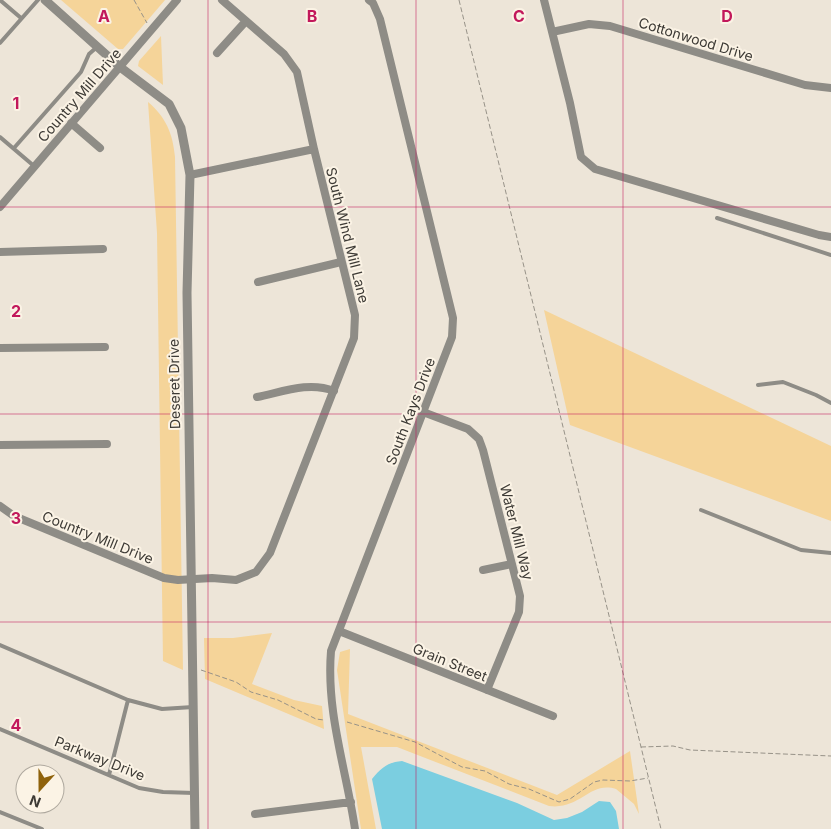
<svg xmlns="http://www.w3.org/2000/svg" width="831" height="829" font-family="Inter,sans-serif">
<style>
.green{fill:#f5d499}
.water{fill:#7bcee0}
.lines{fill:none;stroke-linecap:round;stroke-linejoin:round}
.path{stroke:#979288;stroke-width:1;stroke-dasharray:5 2.5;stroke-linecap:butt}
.service{stroke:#8e8c86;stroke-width:4}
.minor{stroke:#8e8c86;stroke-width:8}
.tertiary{stroke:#8e8c86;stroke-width:9}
.grid{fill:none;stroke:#c2185b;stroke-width:1;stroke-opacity:0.55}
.labels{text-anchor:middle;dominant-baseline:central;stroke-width:4;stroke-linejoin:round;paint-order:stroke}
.street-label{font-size:14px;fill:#3d3a35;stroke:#fbf3e5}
.grid-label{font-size:16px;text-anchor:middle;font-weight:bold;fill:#c2185b;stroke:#fbf3e5;stroke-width:4;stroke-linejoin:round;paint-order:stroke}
</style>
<rect width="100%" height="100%" fill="#ede5d8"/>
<path class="green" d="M61,0H165L123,49H118Z
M161,36L163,85L138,66L139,61Z
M148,102C166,117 173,134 175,157L183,670L163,661L157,233Z
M544,310L831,446V521L570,425Z
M272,633L252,684L294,700L322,706L324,729L205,679L204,638H233Z
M350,649L348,714L557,795L630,751L639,814L634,804L616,789C589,781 581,810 549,806L397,747H361L376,829H361L337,670L340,652Z"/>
<path class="water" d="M402,761L517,803L554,820L567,818L582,812L599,801L610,802L616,811L619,829H382L372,779C381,768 388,762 402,761Z"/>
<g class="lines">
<path class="path" d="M134,0L147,23
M459,0L661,829
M201,670L236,682L251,692L278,700L316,719L324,720
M347,722L415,742L462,767L485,771L509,784L529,789L559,802L570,799L594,782L603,780L630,781L648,778
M641,747L673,746L690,750L831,756"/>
<path class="service" d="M0,0L21,18
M0,43L38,0
M0,137L34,166
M14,148L81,72L89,54L97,47
M717,218L831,255
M758,385L783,382L816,395L831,403
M701,510L801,550L831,553
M0,645L128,700L162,709L193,707
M0,729L139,788L163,792L194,793
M109,775L128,700
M0,812L42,829"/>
<path class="minor" d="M544,0L570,103L581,157L595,169L819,235L831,237
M552,32L589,24L610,26L805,85L831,88
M217,53L246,21
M71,123L100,148
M190,175L314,149
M0,207L177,0
M0,252L103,249
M258,282L341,262
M0,348L105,347
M257,397C282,392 309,381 334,391
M423,412L468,429L479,439L483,450L520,596L519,612L487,690
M0,445L107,444
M0,506L14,516L164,578L178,580L212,578L236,580L256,572L270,553L354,338L355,315L314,149L297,72L284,54L222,0
M483,570L512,564
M339,631L553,716
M255,814L351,802
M355,829C346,768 326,713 331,651L452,337L453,318L380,19L373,3L369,0"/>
<path class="tertiary" d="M45,0L120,67L169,104L181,128L190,175L187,293L195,829"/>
</g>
<path class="grid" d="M208,0V829M416,0V829M623,0V829M0,207H831M0,414H831M0,622H831"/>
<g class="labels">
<g class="street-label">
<text transform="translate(696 39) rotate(17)">Cottonwood Drive</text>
<text transform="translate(79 95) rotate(-49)">Country Mill Drive</text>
<text transform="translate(348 235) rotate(76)">South Wind Mill Lane</text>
<text transform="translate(174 384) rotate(-91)">Deseret Drive</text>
<text transform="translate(410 411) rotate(-69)">South Kays Drive</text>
<text transform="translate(517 532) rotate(76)">Water Mill Way</text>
<text transform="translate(98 537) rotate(22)">Country Mill Drive</text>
<text transform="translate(450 662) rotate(22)">Grain Street</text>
<text transform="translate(100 758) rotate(22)">Parkway Drive</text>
</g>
</g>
<g class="grid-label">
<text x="104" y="22">A</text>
<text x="312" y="22">B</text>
<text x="519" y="22">C</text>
<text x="727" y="22">D</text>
<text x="16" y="109">1</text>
<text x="16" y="317">2</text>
<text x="16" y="524">3</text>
<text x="16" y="731">4</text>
</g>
<g transform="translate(40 789) rotate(201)"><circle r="24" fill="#fbf3e5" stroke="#afa99f"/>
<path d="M0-4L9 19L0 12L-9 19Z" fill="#8f620b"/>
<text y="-8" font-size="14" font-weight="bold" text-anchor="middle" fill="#3d3a35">N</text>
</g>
</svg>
